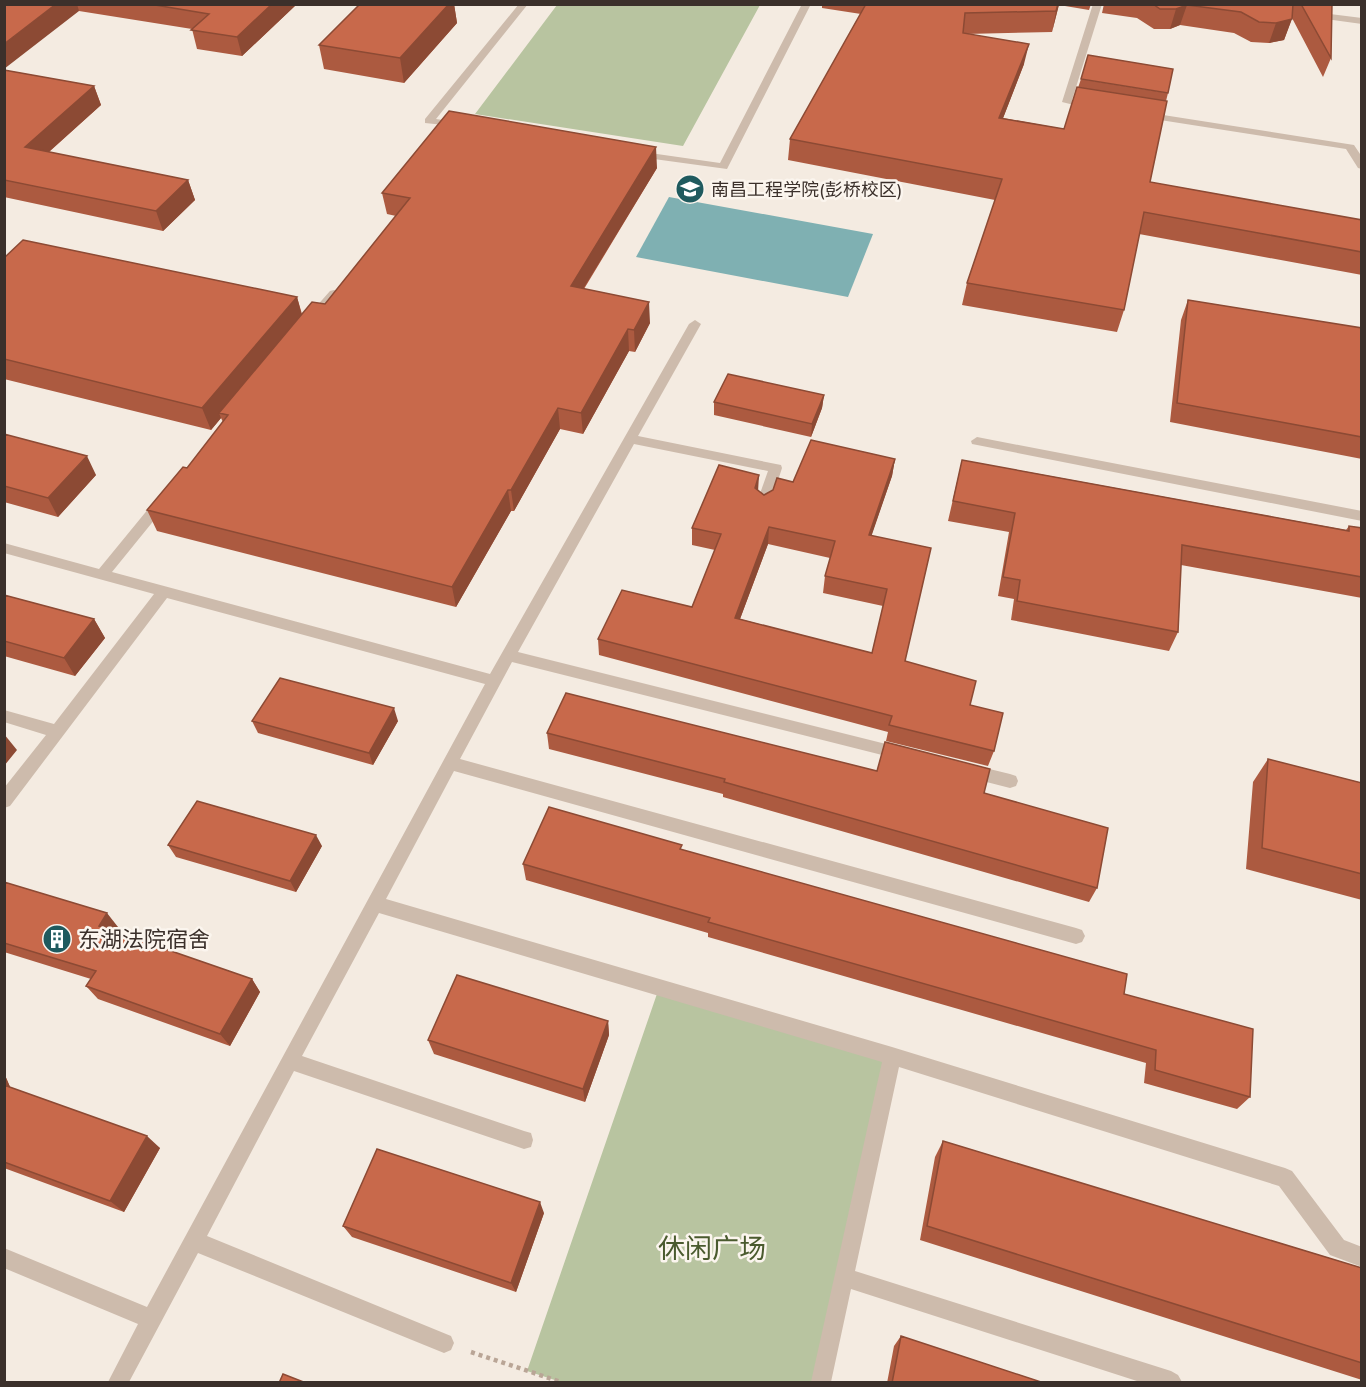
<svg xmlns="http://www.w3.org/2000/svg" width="1366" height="1387" font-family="Mulish,'Noto Sans SC',sans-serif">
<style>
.green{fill:#b8c4a0}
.water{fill:#7fb0b2}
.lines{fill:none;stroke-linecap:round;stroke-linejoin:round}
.path{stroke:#b9a596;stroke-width:4.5;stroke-dasharray:4 4;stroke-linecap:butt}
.minor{fill:#cdbbac;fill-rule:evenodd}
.wall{fill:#ac5a40;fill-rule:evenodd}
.shaded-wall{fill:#8c4a34}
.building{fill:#c8694b;stroke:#8c4a34;stroke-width:1.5;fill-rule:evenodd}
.labels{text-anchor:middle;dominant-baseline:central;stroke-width:5;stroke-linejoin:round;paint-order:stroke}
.far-poi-label{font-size:18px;fill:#3b302b;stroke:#fbf5ee;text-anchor:start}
.poi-label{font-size:22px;fill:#3b302b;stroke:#fbf5ee;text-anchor:start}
.near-park-label{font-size:27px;fill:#4a5a2e;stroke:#fbf5ee}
</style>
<rect width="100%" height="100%" fill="#f4ebe1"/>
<path class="green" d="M557,5V4L760,5L683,146L475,114Z
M659,988L892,1056L821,1382H561L527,1371Z"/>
<path class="water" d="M669,197L873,234L848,297L636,257Z"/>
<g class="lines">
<path class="path" d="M471,1352L561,1382"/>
<path class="minor" d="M519,4H528L436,119L463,123V127L425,123V119Z
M802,4H811L727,169L632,156V152L636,151L720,163Z
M1093,4H1102L1072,100L1093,104L1095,106L1090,109L1062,102Z
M1314,12L1362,18V24L1311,17L1310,15Z
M1144,112L1354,145L1362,157V169L1358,168L1346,149L1141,117L1139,115Z
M334,290L338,291V295L315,323H307V317L330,291Z
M695,320L701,324L638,436L781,465L782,468L770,505L763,510L756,505L768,471L634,444L518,652L902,748L907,749L910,754L907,759L902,760L512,662L460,759L1076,928L1082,930L1085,936L1082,942L1076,944L454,771L386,899L892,1047L1285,1168L1292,1171L1344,1240L1362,1247V1267L1330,1255L1279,1186L899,1067L855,1271L1171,1371L1178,1375L1182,1382H1140L851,1289L831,1382H811L882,1062L379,913L302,1056L524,1131L531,1133L533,1140L531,1147L524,1149L294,1071L207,1236L451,1336L454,1343L451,1350L444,1353L198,1253L129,1382H108L138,1324L4,1268V1248L147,1307L485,684L167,598L10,806L4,808V788L46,735L4,722V710L54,724L154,594L4,553V543L99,569L158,497L163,495L170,500L168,503L112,572L490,674L689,324Z
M977,437L1362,511V521L972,444L971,441Z
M969,764L1010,774L1016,776L1018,781L1016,786L1010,788L963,776L961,771L963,766Z"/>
</g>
<path class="wall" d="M4,4H297L242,56L197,49L192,29L79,11Z
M360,4H454L457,23L404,83L324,69L319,45Z
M822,4H1091L1089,10L1059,5L1052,32L966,34L1024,64L1003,118L1064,129L1081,79L1168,93L1166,101L1150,182L1362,220V275L1139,234L1124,310L1117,332L962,305L967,283L995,200L788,160L790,139L861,14L822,8Z
M1104,4H1332L1331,58L1323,77L1292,18L1284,40L1269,43L1251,42L1234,33L1180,25L1170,29H1154L1137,18L1102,13Z
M4,70L94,86L101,105L49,152L188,180L195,200L163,231L4,197Z
M657,168L584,289L650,323L635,352L629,351L583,434L560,429L514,511H511L456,607L157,531L147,510L187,468L223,422L221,418L211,430L4,379V258L297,297L302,314L325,304L396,216L387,214L382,193Z
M1188,300L1362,328V459L1170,422L1181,320Z
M824,395L822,408L811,437L714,415V402Z
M4,434L96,475L58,517L4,502Z
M895,459L892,476L871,536L931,548L905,661L970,705L994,751L988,766L886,741L888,732L599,655L598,639L692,607L715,550L692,545V528L758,491L764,495L793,482ZM768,544L830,558L825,576L823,593L883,606L872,653L740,619Z
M962,460L1346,530L1349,526L1362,528V598L1181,565L1178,632L1169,651L1011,620L1014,599L998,596L1009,532L948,521Z
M4,595L94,619L105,638L75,676L4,656Z
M252,721H398L373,765L258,733Z
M547,733L877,771L984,793L1097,888L1089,902L723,797V794L549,749Z
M1268,759L1362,783V900L1246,869L1253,782Z
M168,845L322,846L296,892L176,857Z
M682,850L1124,994L1250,1097L1237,1109L1144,1083L1146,1063L708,937V933L526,880L523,864Z
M4,882L118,927L115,932L252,979L260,992L230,1046L98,999L86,986L91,979L4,952Z
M608,1021L609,1035L585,1102L434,1054L428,1040Z
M4,1073L10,1087L160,1148L124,1212L4,1168Z
M943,1141L1362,1268V1380L920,1240L935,1157Z
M544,1213L516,1292L352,1237L343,1226Z
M901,1336L1044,1383H887L894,1346Z"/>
<path class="shaded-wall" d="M56,4H77L79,11L4,69V44Z
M272,4H297L242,56L237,37Z
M449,4H454L457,23L404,83L400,58Z
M1058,4H1059L1052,32L1056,11Z
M1187,5L1180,25L1170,29L1176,9Z
M1292,19L1284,40L1269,43L1276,23Z
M1029,44L1024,64L995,139L999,118Z
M94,86L101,105L33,166L25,147Z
M656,147L657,168L572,307L571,286Z
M188,180L195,200L163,231L156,211Z
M297,297L303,320L219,413L221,418L211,430L202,408Z
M649,302L650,323L635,352L634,330Z
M628,329L629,351L583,434L581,413Z
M824,395L822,408L811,437L812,424Z
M558,408L560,429L514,511L511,490Z
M87,456L96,475L58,517L48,498Z
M895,459L892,476L866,552L869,535Z
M759,475L758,492L755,488Z
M508,490L511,511L456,607L452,587Z
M769,527L768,544L734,635L735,618Z
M94,619L105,638L75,676L64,658Z
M394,708L398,721L373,765L369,753Z
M4,734L17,750L4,766Z
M316,835L322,846L296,892L290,881Z
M107,913L118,927L110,940L99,926Z
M252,979L260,992L230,1046L220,1034Z
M608,1021L609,1035L585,1102L583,1089Z
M4,1073L14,1096L4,1088Z
M147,1136L160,1148L124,1212L110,1201Z
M540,1202L544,1213L516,1292L511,1283Z"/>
<path class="building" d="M4,4H56L4,44Z
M149,4H272L237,37L191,30L209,14Z
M360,4H449L400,58L319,45Z
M866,4H1058L1056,11L965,13L963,33L1029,44L999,118L1064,129L1077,87L1167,101L1150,182L1362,220V252L1144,212L1124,310L967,283L1002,179L790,139Z
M1153,4H1293L1292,19L1276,23L1259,22L1241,12L1187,5L1176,9H1160Z
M1301,4H1332L1331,58Z
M1088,55L1173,69L1168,93L1081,79Z
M4,70L94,86L25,147L188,180L156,211L4,180Z
M449,111L656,147L571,286L649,302L634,330L628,329L581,413L558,408L511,490H508L452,587L147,510L183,467L187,468L228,415L219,413L312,302L325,304L410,198L382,193Z
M23,240L297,297L202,408L4,359V258Z
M1188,300L1362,328V437L1177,403Z
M728,374L824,395L812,424L714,402Z
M4,434L87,456L48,498L4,486Z
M811,440L895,459L869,535L931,548L905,661L976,681L970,705L1003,713L994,751L889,725L892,716L598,639L622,590L692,607L721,534L692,528L719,465L759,475L755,488L764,495L773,490L777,478L793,482ZM769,527L835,541L825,576L887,589L872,653L735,618Z
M962,460L1349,531V526L1362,528V577L1182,545L1178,632L1017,601L1020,580L1003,577L1015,513L953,501Z
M4,595L94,619L64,658L4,641Z
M280,678L394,708L369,753L252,721Z
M566,693L877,771L885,742L990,769L984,793L1108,828L1097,888L724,782L725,779L547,733Z
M1268,759L1362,783V874L1262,848Z
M197,801L316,835L290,881L168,845Z
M549,807L682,845L680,849L1127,974L1124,994L1253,1029L1250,1097L1155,1070L1156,1050L708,922L710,918L523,864Z
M4,882L107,913L99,926L252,979L220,1034L86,986L96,971L4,943Z
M457,975L608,1021L583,1089L428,1040Z
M4,1085L147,1136L110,1201L4,1162Z
M943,1141L1362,1268V1363L927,1226Z
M377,1149L540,1202L511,1283L343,1226Z
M901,1336L1044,1383H892Z
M283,1374L306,1383H279Z"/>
<defs>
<g id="university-disc" transform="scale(1.5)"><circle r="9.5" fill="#1f5a5e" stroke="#fbf5ee"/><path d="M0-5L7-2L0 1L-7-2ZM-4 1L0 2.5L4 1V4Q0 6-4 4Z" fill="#fff"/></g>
<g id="building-disc" transform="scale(1.5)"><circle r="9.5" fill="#1f5a5e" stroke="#fbf5ee"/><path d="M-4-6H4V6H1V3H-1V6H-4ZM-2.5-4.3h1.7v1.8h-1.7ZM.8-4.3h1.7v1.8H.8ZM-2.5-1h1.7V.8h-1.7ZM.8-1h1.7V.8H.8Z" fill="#fff"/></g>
</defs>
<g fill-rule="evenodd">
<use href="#university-disc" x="690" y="189"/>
<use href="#building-disc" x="57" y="939"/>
</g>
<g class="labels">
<g class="far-poi-label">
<text x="711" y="189">南昌工程学院(彭桥校区)</text>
</g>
<g class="poi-label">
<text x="78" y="939">东湖法院宿舍</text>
</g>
<g class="near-park-label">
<text x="712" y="1248">休闲广场</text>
</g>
</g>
<rect width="1366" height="1387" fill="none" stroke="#3b302b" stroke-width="12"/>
</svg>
